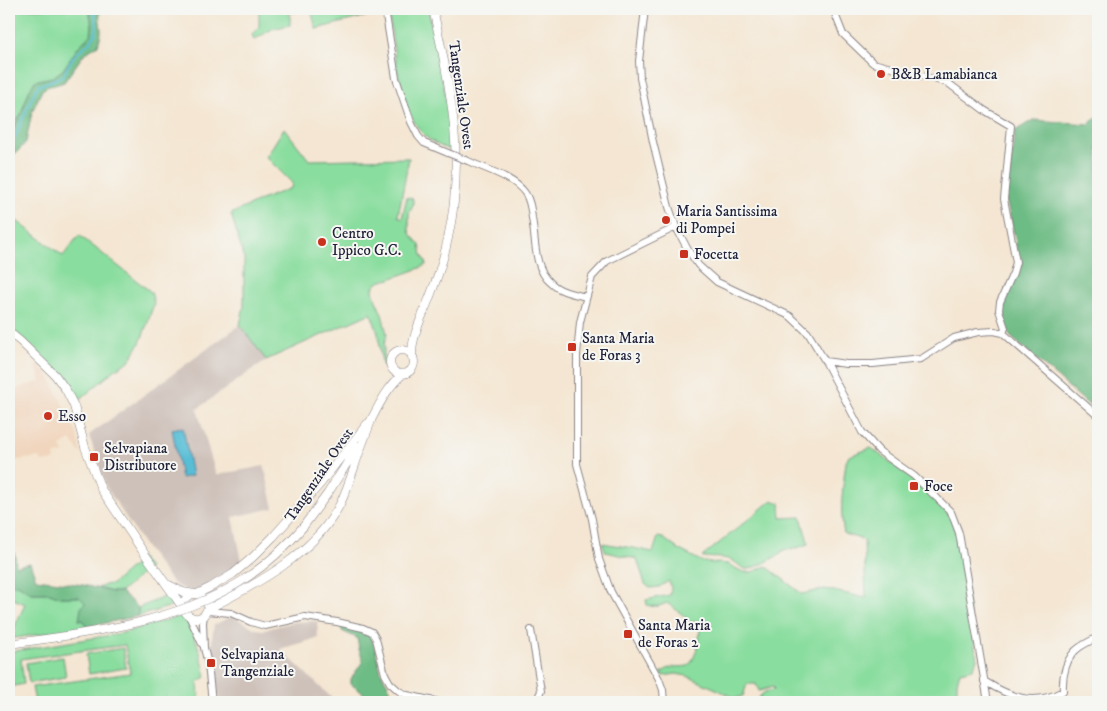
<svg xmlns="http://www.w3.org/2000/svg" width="1107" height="711" font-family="'IM FELL DW Pica',serif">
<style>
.built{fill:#f1d5bd}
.industrial{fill:#cec1ba}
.green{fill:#89dd9e;stroke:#56806c}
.forest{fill:#6ebc85;stroke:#486f60}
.water{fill:#59bed6;stroke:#3e7088}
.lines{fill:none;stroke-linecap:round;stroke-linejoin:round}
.stream{stroke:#59bed6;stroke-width:2}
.minor-casing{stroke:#8b8486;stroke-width:8}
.major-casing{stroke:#8b8486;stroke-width:9}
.minor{stroke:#fff;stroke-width:6}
.major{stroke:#fff;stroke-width:8}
.minor-bridge-casing{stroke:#8b8486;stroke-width:8;stroke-linecap:butt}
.major-bridge-casing{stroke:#8b8486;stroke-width:9;stroke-linecap:butt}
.minor-bridge{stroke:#fff;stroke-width:6}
.major-bridge{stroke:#fff;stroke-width:8}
.poi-dot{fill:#c8321e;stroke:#f6f6f2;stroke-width:2}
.labels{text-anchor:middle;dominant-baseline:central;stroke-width:4;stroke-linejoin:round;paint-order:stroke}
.poi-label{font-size:15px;fill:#22223b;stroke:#f6f6f2;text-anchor:start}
.street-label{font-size:15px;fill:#22223b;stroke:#f6f6f2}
</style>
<rect width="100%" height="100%" fill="#f6f6f2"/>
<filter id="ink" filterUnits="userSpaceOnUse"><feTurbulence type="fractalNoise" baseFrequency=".02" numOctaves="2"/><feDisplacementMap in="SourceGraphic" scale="10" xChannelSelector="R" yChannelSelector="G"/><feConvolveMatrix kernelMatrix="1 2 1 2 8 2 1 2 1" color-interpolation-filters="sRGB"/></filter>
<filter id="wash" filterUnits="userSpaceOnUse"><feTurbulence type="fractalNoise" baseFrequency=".0096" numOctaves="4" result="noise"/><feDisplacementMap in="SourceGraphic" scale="20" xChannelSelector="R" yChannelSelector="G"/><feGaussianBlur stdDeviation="1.12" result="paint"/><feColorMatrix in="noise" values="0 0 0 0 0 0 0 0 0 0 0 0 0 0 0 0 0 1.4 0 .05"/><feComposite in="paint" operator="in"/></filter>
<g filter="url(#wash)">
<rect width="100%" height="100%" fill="#f4e6d2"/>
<path class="built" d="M35,363L49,376L77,434L81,454L71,440L60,446L64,453L54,455L55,460L42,462L40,457L10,461L9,456V391L41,381Z"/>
<path class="industrial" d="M240,325L266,360L197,409L216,475L264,466L274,508L233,517L242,561L226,574L200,589L191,591L177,586L172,582L146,548L106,487L89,435Z
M232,616L256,629L263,630L293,622L317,621L318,638L280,649L336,702H220L213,664L212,638L214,625Z"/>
<path class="green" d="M9,9H89L92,25L91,35L79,46L63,70L53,77L35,81L29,91L21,114L10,134L9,133Z
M259,9H309L290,13V25L272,29L254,40L252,34L259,27Z
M311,9H383V12L316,29Z
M388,9H428C438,55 450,103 450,150C442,147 433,143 426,137C398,112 394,44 388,9Z
M284,128L309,160L409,158L398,216L402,218L407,197L413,199V206L409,213V230L411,235L420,245L422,255L427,264C421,269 399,275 390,279C383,281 377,281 373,288L374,296L382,314L387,334L384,345V368L382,364L378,333L371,313L266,360L240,325L244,306V258L231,214L261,200L291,188L292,183L266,157Z
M9,215L63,256L79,235L151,292L154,303L148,322L140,343L129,361L116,369L79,400L62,376L37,351L9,327Z
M871,448L898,468L941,505L951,518L957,533L977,659L973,669L960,672L957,682V691L968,700H984L985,702H757L760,696L765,692L774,690L773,687L759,691L756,684H747L743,696L736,698L687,676L676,674L663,676L661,673C673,664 675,668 688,666C696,659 704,629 697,620L692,623C684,616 676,609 667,603C660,606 654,608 647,605L646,600L670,595L671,588L669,581L659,587L650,588L645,584L637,559L606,552L602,543L633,548L653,552L658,537L663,538L678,549L703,562L728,564L743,572H752L766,566L802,594L825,589L866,598L864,540L844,534C839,508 843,487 846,462L849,456Z
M772,500L780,503L781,518L801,517L808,542V544L791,550L788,549L783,550L781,554C772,558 758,568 748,569C742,570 737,562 731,560C723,557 711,558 702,557Z
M139,556L149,568L121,592H112L98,588L108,584L111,585L139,561L138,557Z
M9,579L13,585L18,584L31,593H50L60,597H79L85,603L79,620H83L87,627L9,639V629L14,628L25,604L9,597Z
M169,595L176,605L138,616V608Z
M183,615C196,635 201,654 206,677L198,682L199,698L207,702H35L32,687L130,673L125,645L21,659L24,684L9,687V652L123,633Z
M123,648L126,668L89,674L86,654Z
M63,657L66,677L29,683L26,663Z"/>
<path class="forest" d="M89,9H101C98,17 101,23 101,31C101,36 99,41 98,45L84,54L64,82L55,85L48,86L42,90L32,112L26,142L19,150L11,157L9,165V136L21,114L29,91L35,81L53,77L63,70L79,46L91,35L92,25Z
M1098,116V413L1010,336L1006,327L1004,317L1005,298L1019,266L1015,238L1006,199L1015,131L1033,120L1089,124Z
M9,544L15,555L16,566L30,563L36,579L83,585L112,592H121C126,598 133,601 138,608V616L87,627L83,620H79L81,608L85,603L79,597H60L50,593H31L18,584L13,585L9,579Z
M342,625L370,634C377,648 378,669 385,680C388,685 391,688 391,694L385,697L371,699L351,684V679L363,661L359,649L357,638L342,631Z"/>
<path class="water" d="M183,427L192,476L181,478L172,429Z"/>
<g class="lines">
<path class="stream" d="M9,149L15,137L34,93L38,86L63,76L73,57L90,42L95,35L97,26L94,9"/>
</g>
</g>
<g filter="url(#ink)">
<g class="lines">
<g class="minor-casing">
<path id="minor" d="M385,9L396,78L411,122L418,136L424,143L448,153
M645,9L639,61L640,78L653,142L669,207L676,227L688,250L698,265L717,282L790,316L808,333L825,361L862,432L879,451L914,476L937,498L951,512L959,533L988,702
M833,9L843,34L873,63L948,83L984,110L1011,126L1004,199L1016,262L1013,273L1000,302L999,310L1005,328L1003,333
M468,161C485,169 514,177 525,193C530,200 531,209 532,218C536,239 533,268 551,283C560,292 574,294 586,297
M825,361L846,364H873L921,359L954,338L978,332L994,331L1003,333L1098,416
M207,611L231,613L251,622L265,626L305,617L337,622L363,628L372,632L376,639L385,674L390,683L399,691L407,695L439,702
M204,615L203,623L204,648L208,664L212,702
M189,616L202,644
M531,630L541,691L536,702
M984,681C1010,697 1034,707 1063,691C1062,676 1066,656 1080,647C1086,643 1092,640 1098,637
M664,702L663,690L659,679L611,592L599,559L592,519L577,464V355L580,322L592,277L607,261L676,227"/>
</g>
<g class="major-casing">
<path id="major" d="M9,332L21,342L55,375L66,390L74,406L85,447L101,489L142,550L183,608
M390 362a12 12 0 1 1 24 0a12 12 0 1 1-24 0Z
M412,357C411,336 422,318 429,299C437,279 444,259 448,238C466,159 450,86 433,9
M369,424C378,407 387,387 403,374
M303,527L328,493L358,446
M169,585L183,592L200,595
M192,594C166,608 204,634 208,605
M197,594L211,587L233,574L253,557L273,537L320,484L367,424
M208,609C255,585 316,553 340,504C346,492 350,480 354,468C359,452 365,437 371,421"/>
</g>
<use href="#minor" class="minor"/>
<use href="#major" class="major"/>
<g class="minor-bridge-casing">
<path id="minor-bridge" d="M448,153L468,161"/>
</g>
<g class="major-bridge-casing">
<path id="major-bridge" d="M9,644C87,633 171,624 240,582C264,567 285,548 303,527"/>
</g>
<use href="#minor-bridge" class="minor-bridge"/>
<use href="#major-bridge" class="major-bridge"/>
</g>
</g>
<g class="poi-dot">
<circle cx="881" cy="74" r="5"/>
<circle cx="666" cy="220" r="5"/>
<circle cx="322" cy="242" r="5"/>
<rect x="679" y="249" width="10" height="10" rx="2.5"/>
<rect x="567" y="342" width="10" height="10" rx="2.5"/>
<circle cx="48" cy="416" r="5"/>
<rect x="89" y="452" width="10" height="10" rx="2.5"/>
<rect x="909" y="481" width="10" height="10" rx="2.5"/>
<rect x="623" y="629" width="10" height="10" rx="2.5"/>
<rect x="206" y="658" width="10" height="10" rx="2.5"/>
</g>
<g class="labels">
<g class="poi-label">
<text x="891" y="74">B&amp;B Lamabianca</text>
<text x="676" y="211">Maria Santissima<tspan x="676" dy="17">di Pompei</tspan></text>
<text x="332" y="233">Centro<tspan x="332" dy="17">Ippico G.C.</tspan></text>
<text x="694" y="254">Focetta</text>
<text x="582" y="338">Santa Maria<tspan x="582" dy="17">de Foras 3</tspan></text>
<text x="58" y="416">Esso</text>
<text x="104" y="448">Selvapiana<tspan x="104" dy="17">Distributore</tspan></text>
<text x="924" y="486">Foce</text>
<text x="638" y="625">Santa Maria<tspan x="638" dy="17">de Foras 2</tspan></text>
<text x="221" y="654">Selvapiana<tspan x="221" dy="17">Tangenziale</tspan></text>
</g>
<g class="street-label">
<text transform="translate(461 95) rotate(82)">Tangenziale Ovest</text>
<text transform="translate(319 475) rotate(-56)">Tangenziale Ovest</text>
</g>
</g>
<rect width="1107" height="711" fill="none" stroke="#f6f6f2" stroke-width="30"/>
</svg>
